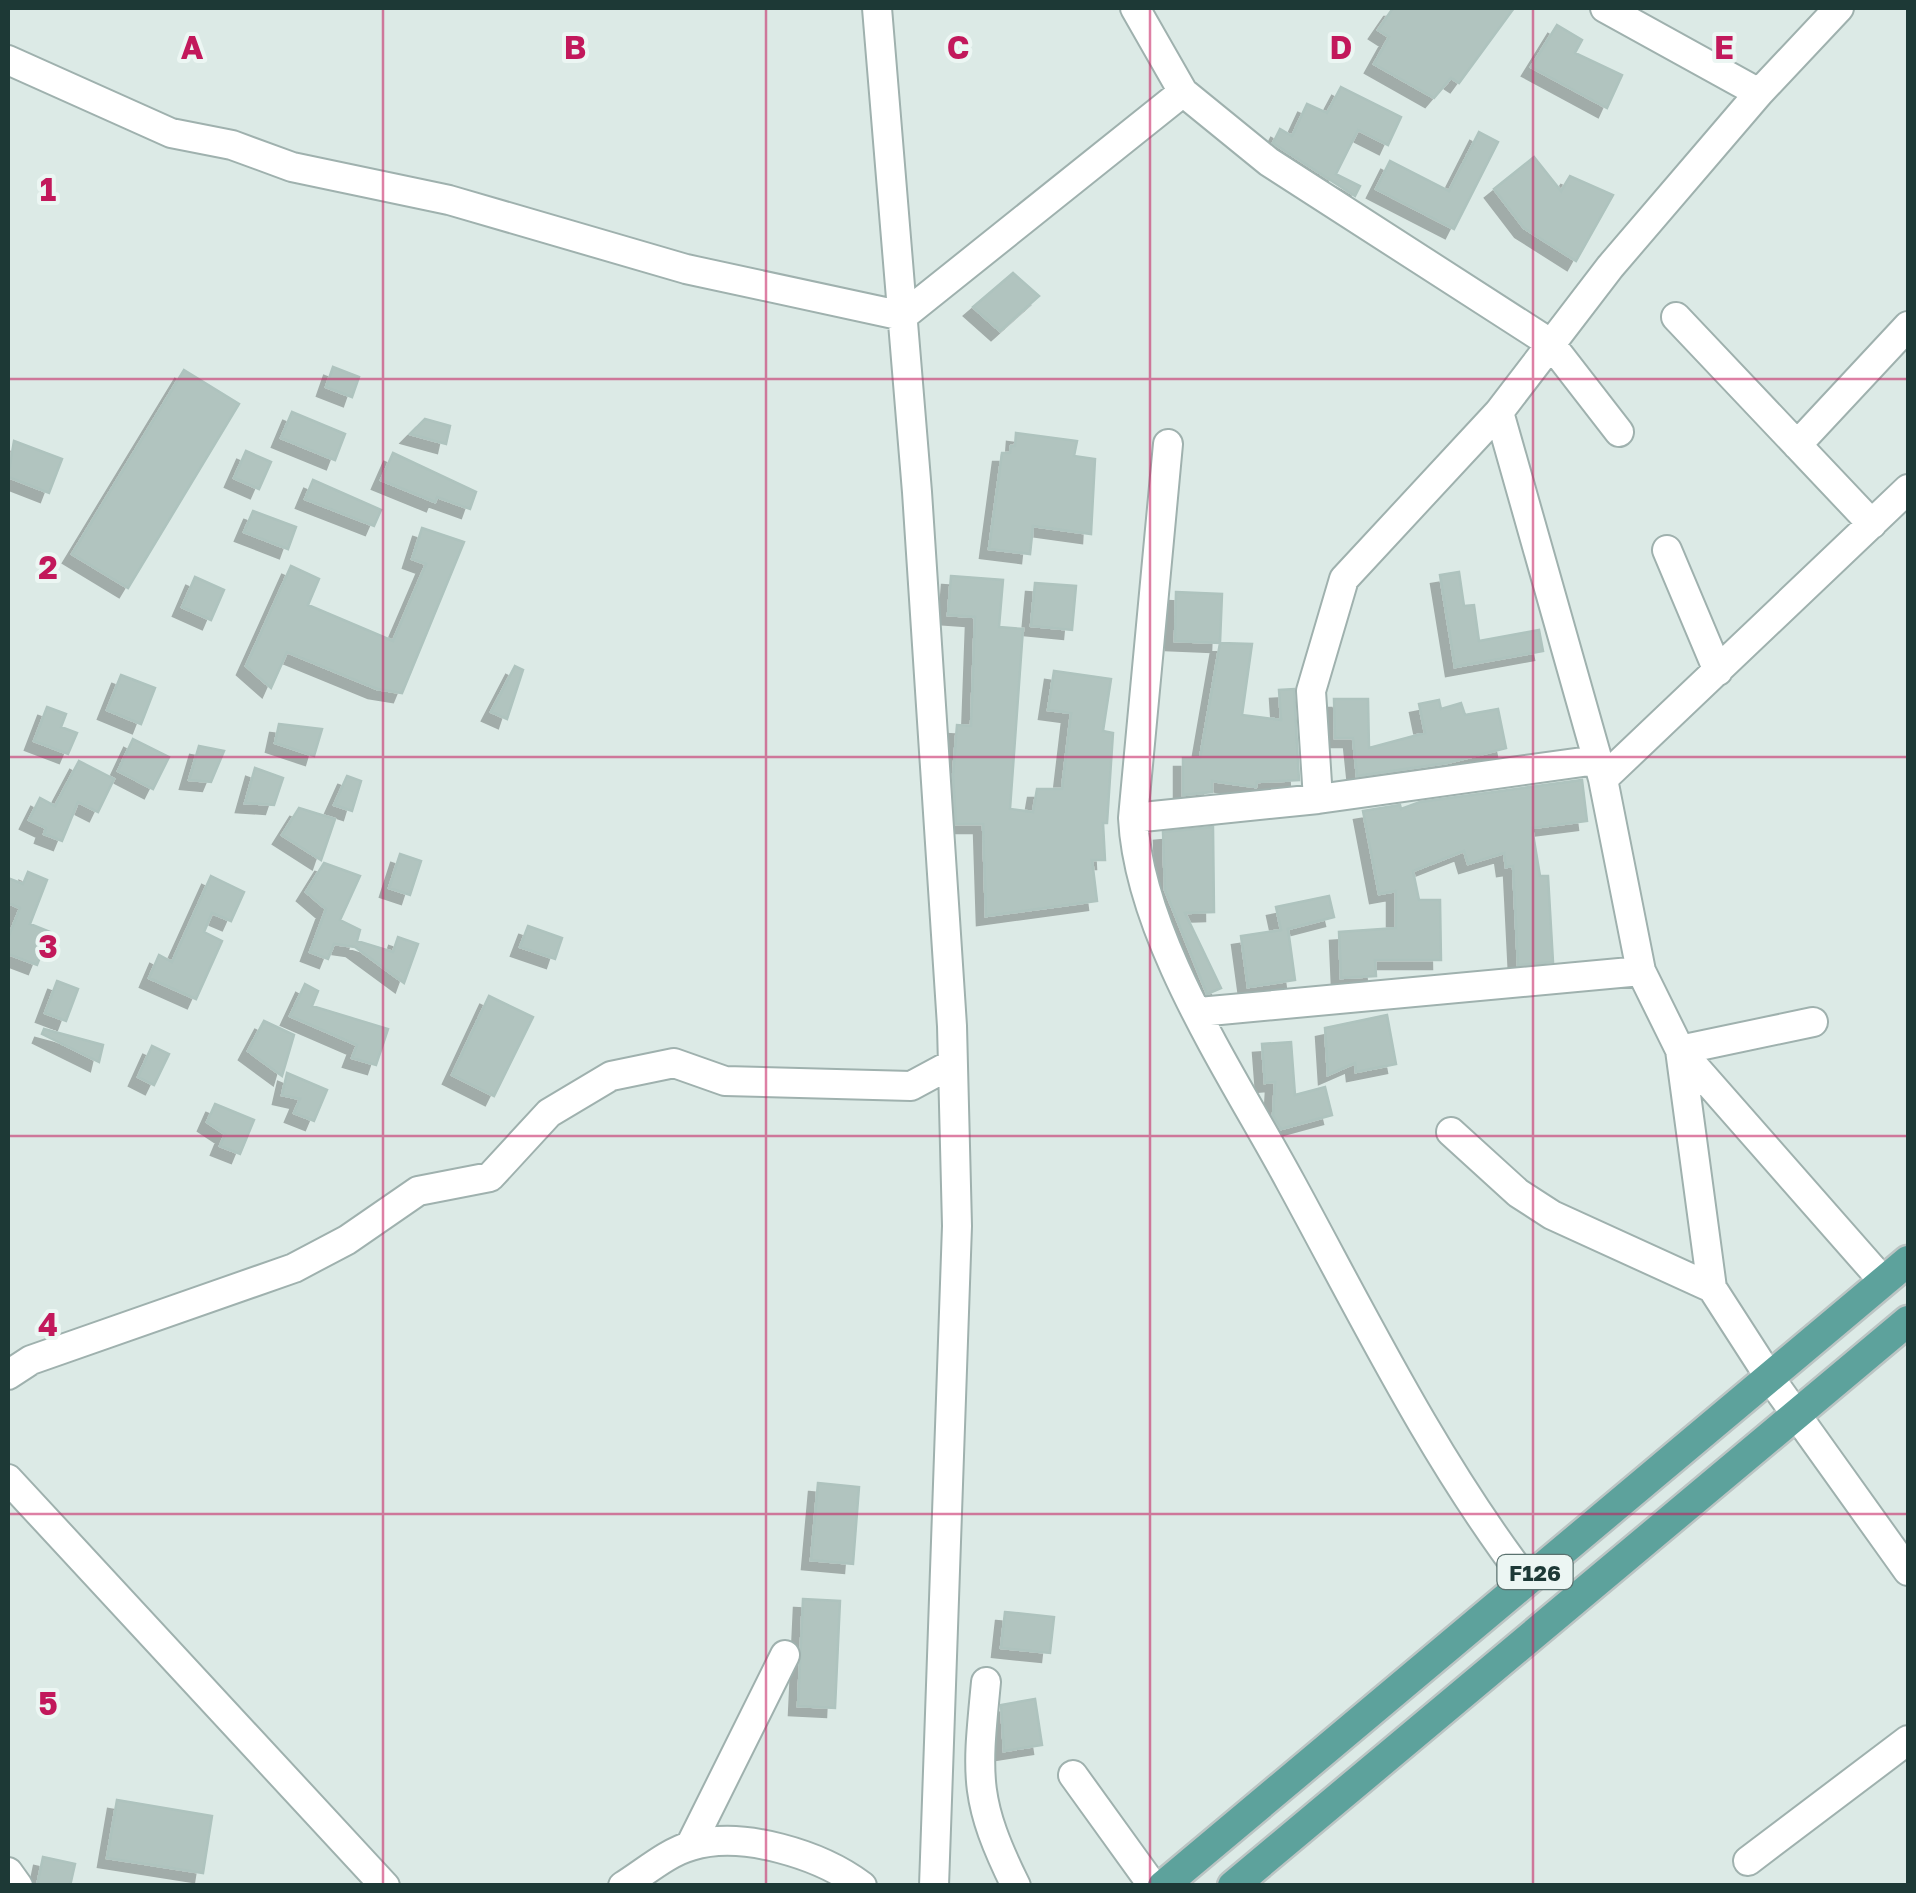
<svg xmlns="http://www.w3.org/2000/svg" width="1916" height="1893" font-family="'Golos Text',sans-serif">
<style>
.building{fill:#b1c4bf;stroke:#aec3be;stroke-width:2.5;filter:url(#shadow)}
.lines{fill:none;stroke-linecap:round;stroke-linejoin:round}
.minor-casing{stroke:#9fb1ae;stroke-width:32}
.major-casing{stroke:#bbc4c3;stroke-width:35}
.minor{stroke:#fff;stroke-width:28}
.major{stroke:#5da29c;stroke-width:30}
.grid{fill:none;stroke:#c2185b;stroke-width:2.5;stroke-opacity:0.55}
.labels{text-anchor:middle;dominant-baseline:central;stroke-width:8;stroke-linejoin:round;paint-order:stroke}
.shield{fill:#ecf6f3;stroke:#5b726f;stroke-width:2.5}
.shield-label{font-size:22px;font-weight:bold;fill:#1d3936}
.grid-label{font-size:32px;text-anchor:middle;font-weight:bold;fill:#c2185b;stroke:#ecf6f3;stroke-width:8;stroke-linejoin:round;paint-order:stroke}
</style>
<defs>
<filter id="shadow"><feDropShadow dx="-9" dy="9" stdDeviation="0" flood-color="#0004"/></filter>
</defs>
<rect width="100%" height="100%" fill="#dceae6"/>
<path class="building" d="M1393,8H1514L1459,83L1451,78L1434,98L1374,64L1389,37L1378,30Z
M1557,25L1582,40L1575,53L1622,75L1607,108L1531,67Z
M1341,87L1401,117L1388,145L1358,130L1336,174L1360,186L1355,196L1273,143L1280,129L1292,136L1307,104L1327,113Z
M1479,132L1498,142L1454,229L1376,189L1390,161L1449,191Z
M1534,157L1561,191L1570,176L1613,195L1576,261L1524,228L1494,189Z
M1013,273L1039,296L1000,331L973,307Z
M333,367L359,377L352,397L326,387Z
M184,370L239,404L128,588L72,554Z
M292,412L345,434L335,460L281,438Z
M425,419L450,426L446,444L410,434Z
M1016,433L1077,441L1074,456L1095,459L1091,534L1033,526L1030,554L989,549L1002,453H1010L1011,446H1015Z
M14,441L62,459L49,493L8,477Z
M246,451L271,462L259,489L234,478Z
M393,453L476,492L470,509L437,497L435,502L381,480Z
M313,480L381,510L374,526L305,499Z
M253,511L296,527L288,549L244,532Z
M422,528L464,542L402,693L377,689L287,652L271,688L246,666L291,566L319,579L308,605L393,641L426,564L412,559Z
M1459,572L1464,606L1474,605L1479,641L1539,630L1543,651L1455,667L1440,575Z
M951,576L1003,580L999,627L1023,629L1010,809L1033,812L1037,789H1062L1071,713L1048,710L1054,671L1111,679L1103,731L1113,733L1107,823H1103L1105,860H1092L1097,901L986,916L983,824H956L953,776L957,725L971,726L975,617L948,615Z
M195,577L224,590L211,620L182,607Z
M1035,583L1076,586L1072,630L1031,626Z
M1176,592L1222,594L1220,643L1175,641Z
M1220,643L1252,644L1242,715L1281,720L1279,690L1294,689L1299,780L1257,782L1256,787L1212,781V792L1183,795V758H1200Z
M515,666L523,670L507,719L491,712Z
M121,675L155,688L141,724L107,710Z
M1334,699H1368L1369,748L1425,733L1419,704L1439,700L1441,709L1461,703L1465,715L1498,709L1506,748L1447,763L1357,776L1353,738H1335Z
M47,707L66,714L61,727L77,733L68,754L34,741Z
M279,724L322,729L314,756L275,743Z
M133,739L169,757L153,789L118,771Z
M199,746L224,751L211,782L189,780Z
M79,761L114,779L98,812L78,802L62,841L44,834L46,828L29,820L40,798L55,806Z
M255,768L283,778L274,805L245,803Z
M347,776L361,781L352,811L334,805Z
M1582,780L1587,821L1532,828L1540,876H1548L1553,962L1518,965L1513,866L1506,867L1504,853L1468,864L1464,851L1413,871L1419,900H1440L1441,960H1375L1376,976L1341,978L1339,932L1396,928V891L1379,894L1363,811L1400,805L1401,809L1420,802Z
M299,808L335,819L321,860L282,835Z
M1213,827L1214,912L1185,913L1221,988L1207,994L1165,890L1163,832Z
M400,854L421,861L410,895L389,888Z
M324,863L360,876L340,920L360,930L357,941L393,952L398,937L418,944L404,983L355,947L334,944L328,959L310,952L326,909L306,892Z
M28,872L47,880L30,924L50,932L37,965L8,954V938L20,908L8,903V878L23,884Z
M211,876L244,892L231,921L212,913L204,932L222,941L196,999L149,978L159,955L172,962Z
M1329,896L1334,917L1288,929L1295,980L1248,987L1241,936L1281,930L1276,907Z
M528,926L562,938L555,959L520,947Z
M57,981L78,989L66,1021L45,1013Z
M305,984L318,991L312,1006L388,1029L376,1065L352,1058L357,1045L290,1016Z
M489,996L533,1017L494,1096L452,1075Z
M1387,1015L1396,1064L1356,1072L1355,1063L1328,1075L1325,1028Z
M264,1021L294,1035L282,1076L248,1051Z
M44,1029L103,1045L99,1062L42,1034Z
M1291,1042L1295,1095L1325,1087L1332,1115L1281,1129L1273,1116L1275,1082L1265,1083L1262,1044Z
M152,1046L169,1054L154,1085L138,1077Z
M287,1073L327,1090L314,1121L294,1113L300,1099L282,1095Z
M215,1104L254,1120L240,1154L220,1146L225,1134L207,1122Z
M818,1483L859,1487L853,1564L811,1560Z
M803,1599L840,1601L835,1708L798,1706Z
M1005,1612L1054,1617L1050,1653L1001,1648Z
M1035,1699L1042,1745L1004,1751L1001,1705Z
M117,1800L212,1816L203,1873L107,1858Z
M43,1857L75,1864L70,1886H37Z"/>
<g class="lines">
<g class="minor-casing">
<path id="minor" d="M877,8L917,492L952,1026L957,1226L934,1886
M1135,8L1183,92L1269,162L1550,343L1619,432
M8,60L171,133L232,145L292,167L449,200L686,269L903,316L1183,92
M1759,93L1839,8
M1676,317L1872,524
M1499,412L1603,779L1641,971L1680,1050L1712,1288L1770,1378L1908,1571
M1168,444L1133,818C1139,938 1234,1077 1291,1183C1364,1317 1433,1458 1526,1580
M1797,445L1908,326
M1667,550L1718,671
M1603,779L1908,489
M1318,799L1311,691L1344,579L1499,412L1610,267L1759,93L1605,8
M1133,818L1318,799L1597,760
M1199,1012L1641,971
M1813,1022L1680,1050L1884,1282
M1451,1132L1518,1193L1552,1215L1712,1288
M8,1375L31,1360L294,1268L347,1240L418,1191L490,1177L549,1113L611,1076L674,1063L725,1081L911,1086L950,1065
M8,1479L385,1886
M986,1682C977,1776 973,1799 1016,1886
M1073,1775L1153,1886
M690,1846L785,1655
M1748,1861L1908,1740
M8,1872L18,1886
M623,1886C644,1873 668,1852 691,1846C742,1830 821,1855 862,1886"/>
</g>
<g class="major-casing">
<path id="major" d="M1163,1886L1908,1261
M1233,1886L1908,1321"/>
</g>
<use href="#minor" class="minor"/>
<use href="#major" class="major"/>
</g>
<path class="grid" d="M383,8V1886M766,8V1886M1150,8V1886M1533,8V1886M8,379H1908M8,757H1908M8,1136H1908M8,1514H1908"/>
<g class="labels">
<rect class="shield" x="1497.5" y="1555" width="75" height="34" rx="8"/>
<g class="shield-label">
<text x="1535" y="1572">F126</text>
</g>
</g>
<g class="grid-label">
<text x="192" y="59">A</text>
<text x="575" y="59">B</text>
<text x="958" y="59">C</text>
<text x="1341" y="59">D</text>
<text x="1724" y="59">E</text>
<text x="48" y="201">1</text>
<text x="48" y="579">2</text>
<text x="48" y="958">3</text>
<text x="48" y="1336">4</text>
<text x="48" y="1715">5</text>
</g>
<rect width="1916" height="1893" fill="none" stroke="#1d3936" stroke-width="20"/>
</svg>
